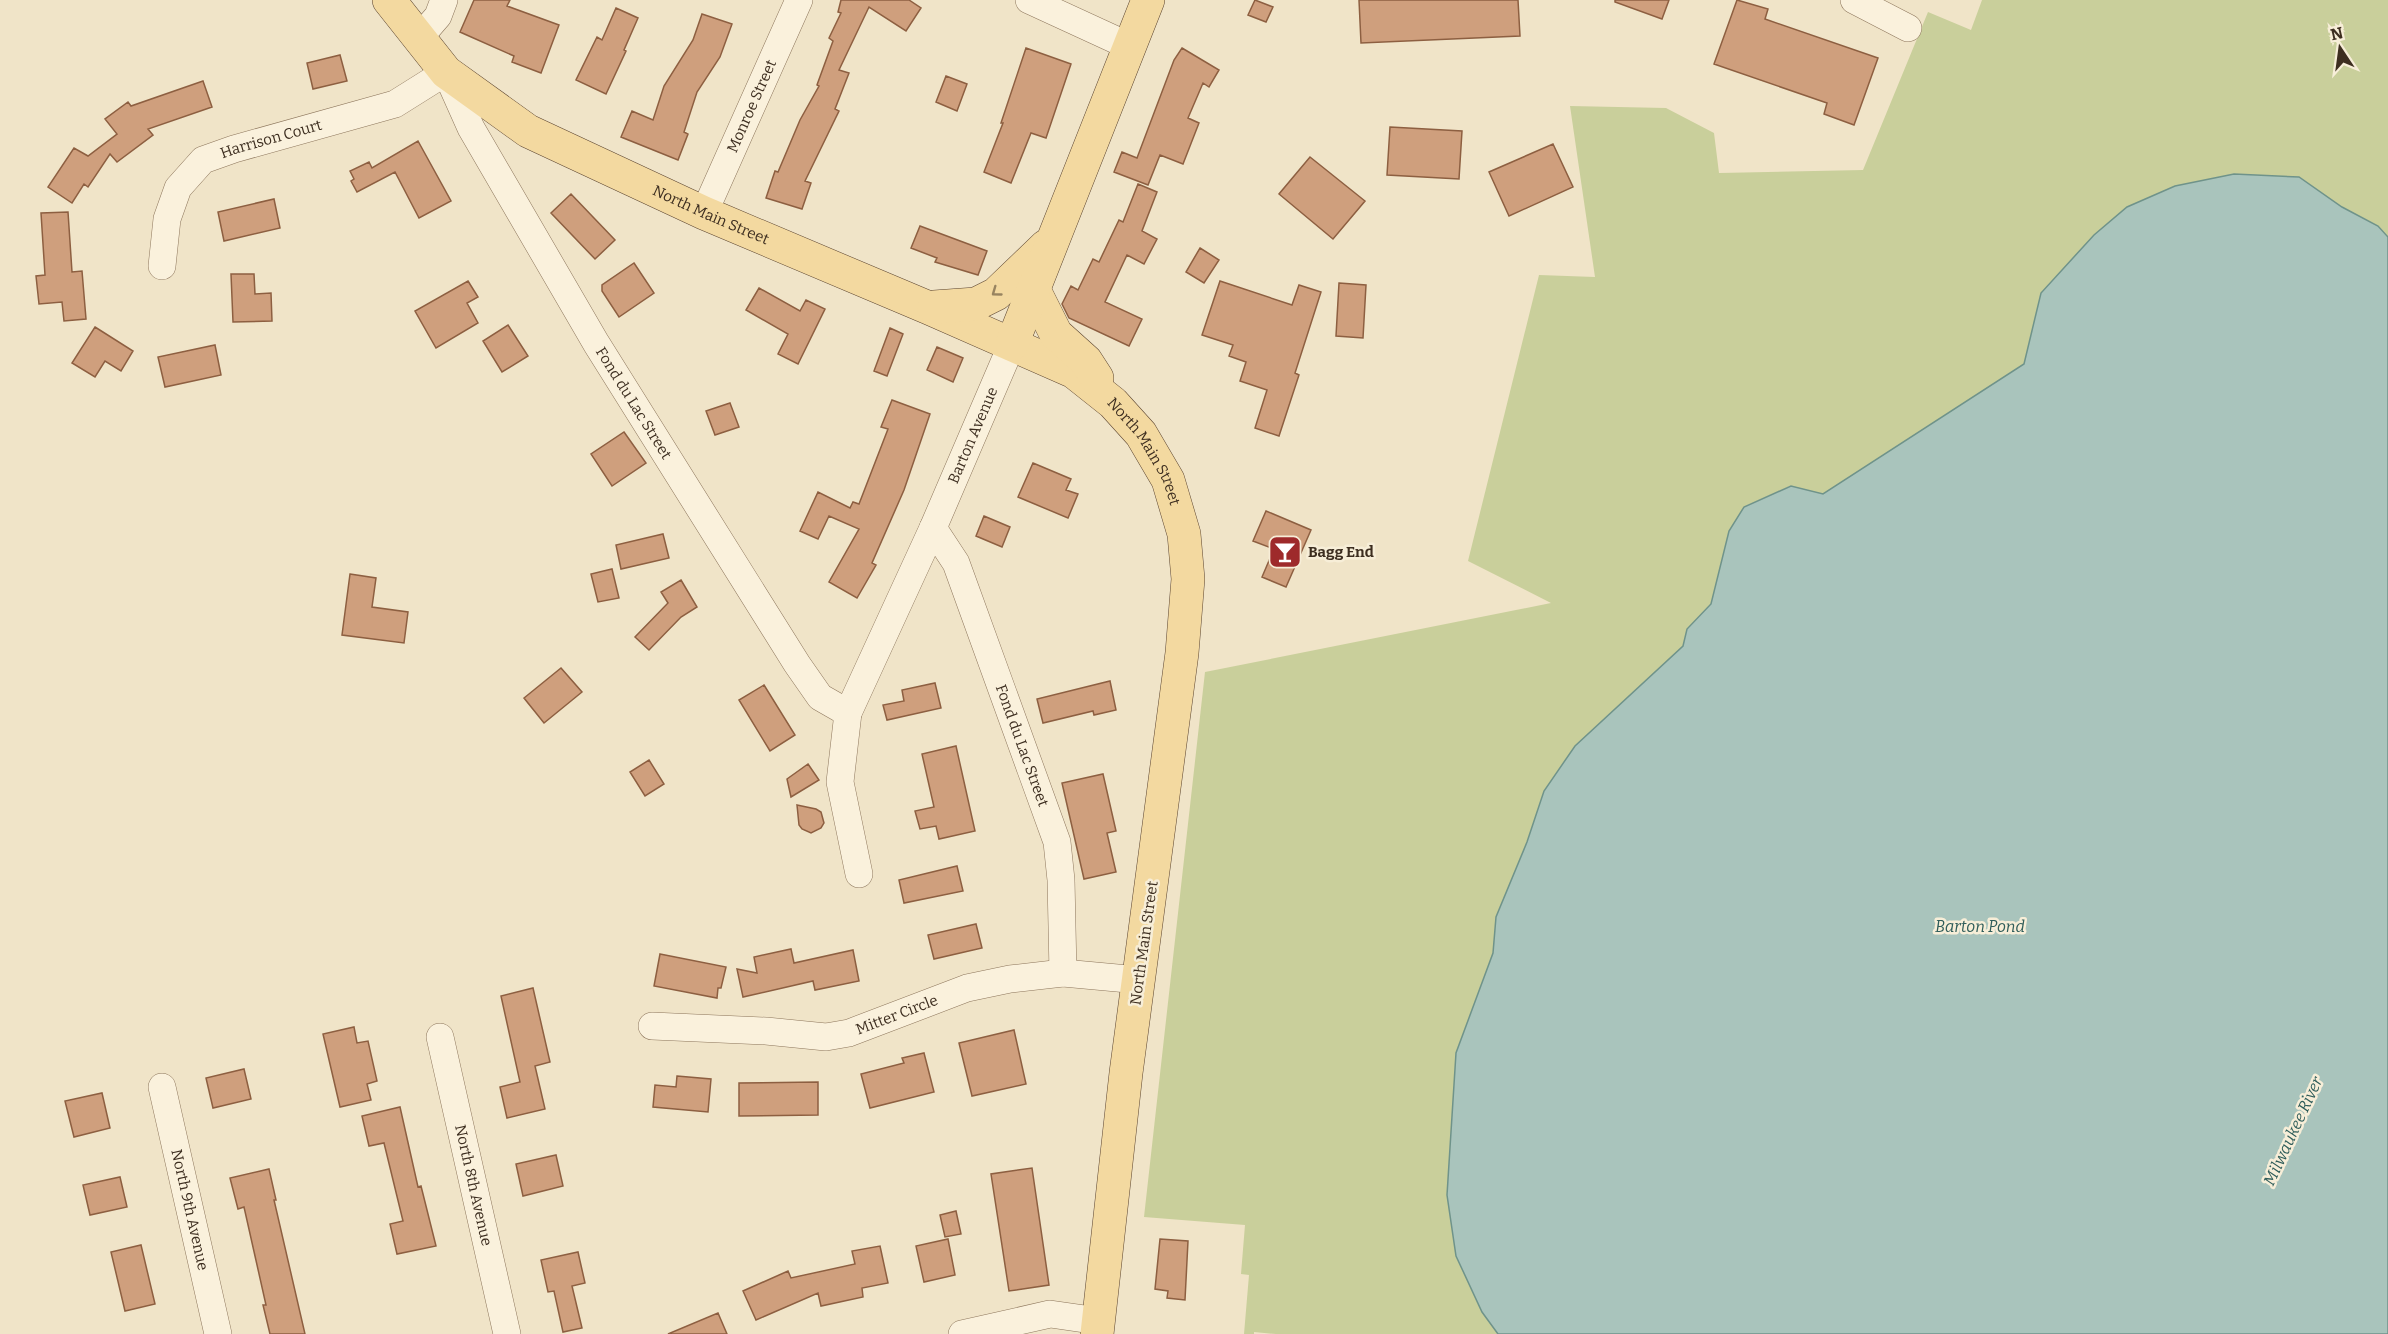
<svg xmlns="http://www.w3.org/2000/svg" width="2388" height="1334" font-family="Bitter,serif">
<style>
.green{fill:#c9cf9b}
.water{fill:#a9c4bc;stroke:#6f938a;stroke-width:1.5}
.building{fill:#cf9f7d;stroke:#8d5f41;stroke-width:1.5}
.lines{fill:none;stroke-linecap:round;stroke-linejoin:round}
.minor-casing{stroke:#8d765c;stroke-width:28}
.major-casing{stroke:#5b4430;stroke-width:34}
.minor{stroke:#faf1dc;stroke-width:27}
.major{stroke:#f3d9a0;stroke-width:33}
.oneway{stroke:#988460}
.labels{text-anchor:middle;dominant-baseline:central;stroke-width:5;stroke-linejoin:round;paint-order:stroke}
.street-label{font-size:15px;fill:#3d2e20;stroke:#f7eed8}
.poi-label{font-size:15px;font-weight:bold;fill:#3d2e20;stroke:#f7eed8;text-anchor:start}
.water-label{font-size:16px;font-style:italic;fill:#2f5d5a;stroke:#f7eed8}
</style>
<rect width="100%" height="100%" fill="#f0e4c8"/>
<path class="green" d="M1982,0H2388V237L2378,226L2342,207L2299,177L2234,174L2175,186L2041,293L2024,364L1823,495L1790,486L1744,507L1729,531L1711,604L1687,629L1683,646L1575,746L1544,791L1527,842L1496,917L1493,953L1456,1053L1447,1195L1456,1256L1482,1312L1498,1334H1276L1254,1332V1334H1244L1249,1275L1241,1274L1245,1225L1144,1217L1205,672L1551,603L1468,561L1539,275L1595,277L1570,106L1666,108L1714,133L1719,173L1863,170L1928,12L1971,30Z"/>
<path class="water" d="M2234,174L2299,177L2342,207L2378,226L2388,237V1334H1498L1482,1312L1456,1256L1447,1195L1456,1053L1493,953L1496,917L1527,842L1544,791L1575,746L1683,646L1687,629L1711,604L1729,531L1744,507L1791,486L1823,494L2024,364L2041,293L2094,235L2127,207L2175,186Z"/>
<path class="building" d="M474,0H510L507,6L559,25L541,73L512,62L514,56L460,32Z
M841,0H909L921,8L906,31L869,7L839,70L849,73L835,109L839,111L805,181L811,183L802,209L766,198L775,171L778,172L800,120L819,86L817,85L833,41L829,38L841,13L838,12Z
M1255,0L1273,7L1266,22L1248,15Z
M1359,0H1518L1520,36L1361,43Z
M1615,0H1669L1662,19L1615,2Z
M1737,0L1768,9L1765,19L1878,58L1854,125L1824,114L1827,103L1714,64Z
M616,8L638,18L624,50L626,51L606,94L576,80L597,37L602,40Z
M702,14L732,24L720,57L697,92L684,132L688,134L678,160L621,137L632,111L653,120L664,86L693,40Z
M1026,48L1071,64L1046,138L1031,133L1011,183L984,172L1003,123H1001Z
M1182,48L1219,70L1209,87L1203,83L1188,118L1199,123L1183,164L1160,155L1148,185L1114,172L1122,152L1137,158L1174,60Z
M340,55L347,81L313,89L307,63Z
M946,76L967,84L957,111L936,102Z
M203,81L212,107L148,129L153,135L117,162L110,154L88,187L84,184L72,203L48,187L74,148L88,156L117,134L105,119L128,102L131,106Z
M1390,127L1462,131L1459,179L1387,175Z
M418,141L451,201L419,218L395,172L357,192L351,181L354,179L350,171L369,162L372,168Z
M1553,144L1573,187L1509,216L1489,172Z
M1310,157L1365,201L1333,239L1279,194Z
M1138,184L1157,192L1142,231L1157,239L1144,264L1127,255L1105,302L1142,319L1129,346L1069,318L1062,304L1071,286L1078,290L1093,259L1099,262L1119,220L1123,222Z
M571,194L615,240L595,259L551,213Z
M274,199L280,228L224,241L218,212Z
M68,212L72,272L82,271L86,319L64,321L62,302L39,304L36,276L45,275L41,213Z
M920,226L987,251L978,275L935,262L937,258L911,248Z
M1200,248L1219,260L1204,283L1186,272Z
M634,263L654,293L619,317L602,291V285Z
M231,274H254L255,294L271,293L272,321L233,322Z
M468,281L478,297L467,303L478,323L436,348L415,311Z
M1220,281L1292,305L1299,285L1321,292L1295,373L1299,375L1279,436L1255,428L1267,390L1240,381L1246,362L1229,356L1233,345L1202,335Z
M1339,283L1366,285L1363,338L1336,336Z
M759,288L800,311L806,300L825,309L798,364L778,354L788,334L746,310Z
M508,325L528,356L502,372L483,341Z
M95,327L133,351L121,371L105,361L95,377L72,363Z
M890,328L903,334L887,376L874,371Z
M215,345L221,375L165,387L158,357Z
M937,347L963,358L953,382L927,370Z
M892,400L930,414L904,490L872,563L876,565L857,598L829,582L859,529L829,516L818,539L800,531L818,492L850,508L853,502L859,504L888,429L881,427Z
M730,403L739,427L715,435L706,411Z
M624,432L646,463L612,486L591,454Z
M1033,463L1071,479L1066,490L1078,494L1068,518L1018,497Z
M1266,511L1311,530L1286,587L1262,577L1274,549L1253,541Z
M984,516L1010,527L1002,547L976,536Z
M663,534L669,558L621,569L616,545Z
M612,569L619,598L598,602L591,574Z
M350,574L376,578L372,607L408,612L404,643L342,635Z
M681,580L697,607L681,617L649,650L635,637L668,603L661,592Z
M561,668L582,692L544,723L524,698Z
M1110,681L1116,710L1094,715L1093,711L1043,723L1037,699Z
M935,683L941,708L887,720L883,705L904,701L902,690Z
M764,685L795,735L770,751L739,700Z
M956,746L975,831L939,839L936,826L920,829L915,811L934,807L922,754Z
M649,760L664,784L645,796L630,772Z
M808,764L819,780L791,797L787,779Z
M1103,774L1116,831L1107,833L1116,872L1084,879L1062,783Z
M797,805L816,809L821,812L824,823L821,828L811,833L802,829L799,825Z
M957,866L963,891L904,903L899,880Z
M976,924L982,948L934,959L928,935Z
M791,949L794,963L853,950L859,981L815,990L813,981L743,997L737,969L757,973L754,957Z
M660,954L726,967L721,988H718L717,998L654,986Z
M533,988L550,1062L535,1066L545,1109L507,1118L500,1087L520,1082L501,996Z
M354,1027L357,1043L368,1041L377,1081L367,1084L371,1100L340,1107L323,1034Z
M1014,1030L1026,1084L972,1096L959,1043Z
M924,1053L934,1092L870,1108L861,1074L904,1063L902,1058Z
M244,1069L251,1099L213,1108L206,1078Z
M677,1076L711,1079L708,1112L653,1107L655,1085L676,1087Z
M818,1082V1115L739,1116V1083Z
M102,1093L110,1128L74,1137L65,1101Z
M400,1107L418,1187L421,1186L436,1246L397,1254L390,1224L403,1221L384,1143L369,1146L362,1116Z
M556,1155L563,1186L523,1196L516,1164Z
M1032,1168L1049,1285L1009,1291L991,1174Z
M269,1169L276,1200H274L305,1334H270L263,1305H266L244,1207L238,1209L230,1178Z
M120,1177L127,1207L90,1215L83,1185Z
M956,1211L961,1234L945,1237L940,1215Z
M948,1239L955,1275L924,1282L916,1246Z
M1160,1239L1188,1241L1185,1300L1167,1298L1168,1291L1155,1289Z
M141,1245L155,1304L125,1311L111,1252Z
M880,1246L888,1283L862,1288L863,1297L821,1306L818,1293L756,1320L743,1291L788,1271L791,1278L855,1264L852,1251Z
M578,1252L585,1283L572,1286L582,1328L563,1332L554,1291L548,1292L541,1260Z
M718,1313L727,1334H668Z"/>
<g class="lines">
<g class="minor-casing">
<g id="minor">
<path d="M1029,0L1129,46"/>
<path d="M1854,0L1908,28"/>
<path d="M419,38L438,16L444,0"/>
<path id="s1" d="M704,213L799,0"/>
<path id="s2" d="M162,266L167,219L178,188L203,160L234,149L395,104L446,72L471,128L596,343L797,664L820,697L848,713"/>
<path id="s3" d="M933,528L956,563L1057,842L1061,880L1063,973"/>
<path id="s4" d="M859,874L840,782L848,713L933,528L1012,344"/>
<path id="s5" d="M652,1026L766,1031L826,1037L849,1033L967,988L1010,979L1063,973L1139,980"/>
<path id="s6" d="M440,1037L507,1334"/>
<path id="s7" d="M162,1087L218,1334"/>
<path d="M962,1334L1050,1314L1099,1321"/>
</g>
</g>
<g class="major-casing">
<g id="major">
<path id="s8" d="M389,0L446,72L528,131L704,213L929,308L1074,372L1113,403L1141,434L1168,480L1184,534L1188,579L1182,653L1126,1073L1097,1334"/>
<path d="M1034,290L1056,334L1086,361L1097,378"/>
<path d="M934,307L976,304L996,294L1046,246"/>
<path d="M1012,344L1148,0"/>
</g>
</g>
<use href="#minor" class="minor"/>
<use href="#major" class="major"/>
</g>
<defs><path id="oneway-chevron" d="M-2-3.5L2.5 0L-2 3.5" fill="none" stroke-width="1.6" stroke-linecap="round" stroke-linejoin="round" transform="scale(1.5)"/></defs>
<use class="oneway" href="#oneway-chevron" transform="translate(996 292) rotate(144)"/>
<defs>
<g id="bar-square" transform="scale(1.725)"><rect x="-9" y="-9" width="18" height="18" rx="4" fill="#9e2a2b" stroke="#f7eed8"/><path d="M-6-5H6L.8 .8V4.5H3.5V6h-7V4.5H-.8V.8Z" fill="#fff"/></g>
</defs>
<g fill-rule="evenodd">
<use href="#bar-square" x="1285" y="552"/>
</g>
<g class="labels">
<g class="street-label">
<text stroke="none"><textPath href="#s1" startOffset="117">Monroe Street</textPath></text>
<text stroke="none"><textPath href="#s2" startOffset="189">Harrison Court</textPath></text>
<text stroke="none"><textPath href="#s8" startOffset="394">North Main Street</textPath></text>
<text stroke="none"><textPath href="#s2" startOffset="759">Fond du Lac Street</textPath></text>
<text stroke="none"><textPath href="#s4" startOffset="468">Barton Avenue</textPath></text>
<text stroke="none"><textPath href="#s8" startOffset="898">North Main Street</textPath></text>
<text stroke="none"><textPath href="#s3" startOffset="236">Fond du Lac Street</textPath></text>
<text transform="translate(1144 943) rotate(-82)">North Main Street</text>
<text stroke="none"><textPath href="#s5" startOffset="249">Mitter Circle</textPath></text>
<text stroke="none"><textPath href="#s6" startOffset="152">North 8th Avenue</textPath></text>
<text stroke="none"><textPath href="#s7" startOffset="126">North 9th Avenue</textPath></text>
</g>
<g class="poi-label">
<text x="1308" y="552">Bagg End</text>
</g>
<g class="water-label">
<text x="1980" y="926">Barton Pond</text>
<text transform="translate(2293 1131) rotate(-65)">Milwaukee River</text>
</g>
</g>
<g transform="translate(2340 48) rotate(347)" stroke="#f7eed8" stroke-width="4.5" paint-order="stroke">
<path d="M0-4.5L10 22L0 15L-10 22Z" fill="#3d2e20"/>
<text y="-9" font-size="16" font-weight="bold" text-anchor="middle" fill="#3d2e20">N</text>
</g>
</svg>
